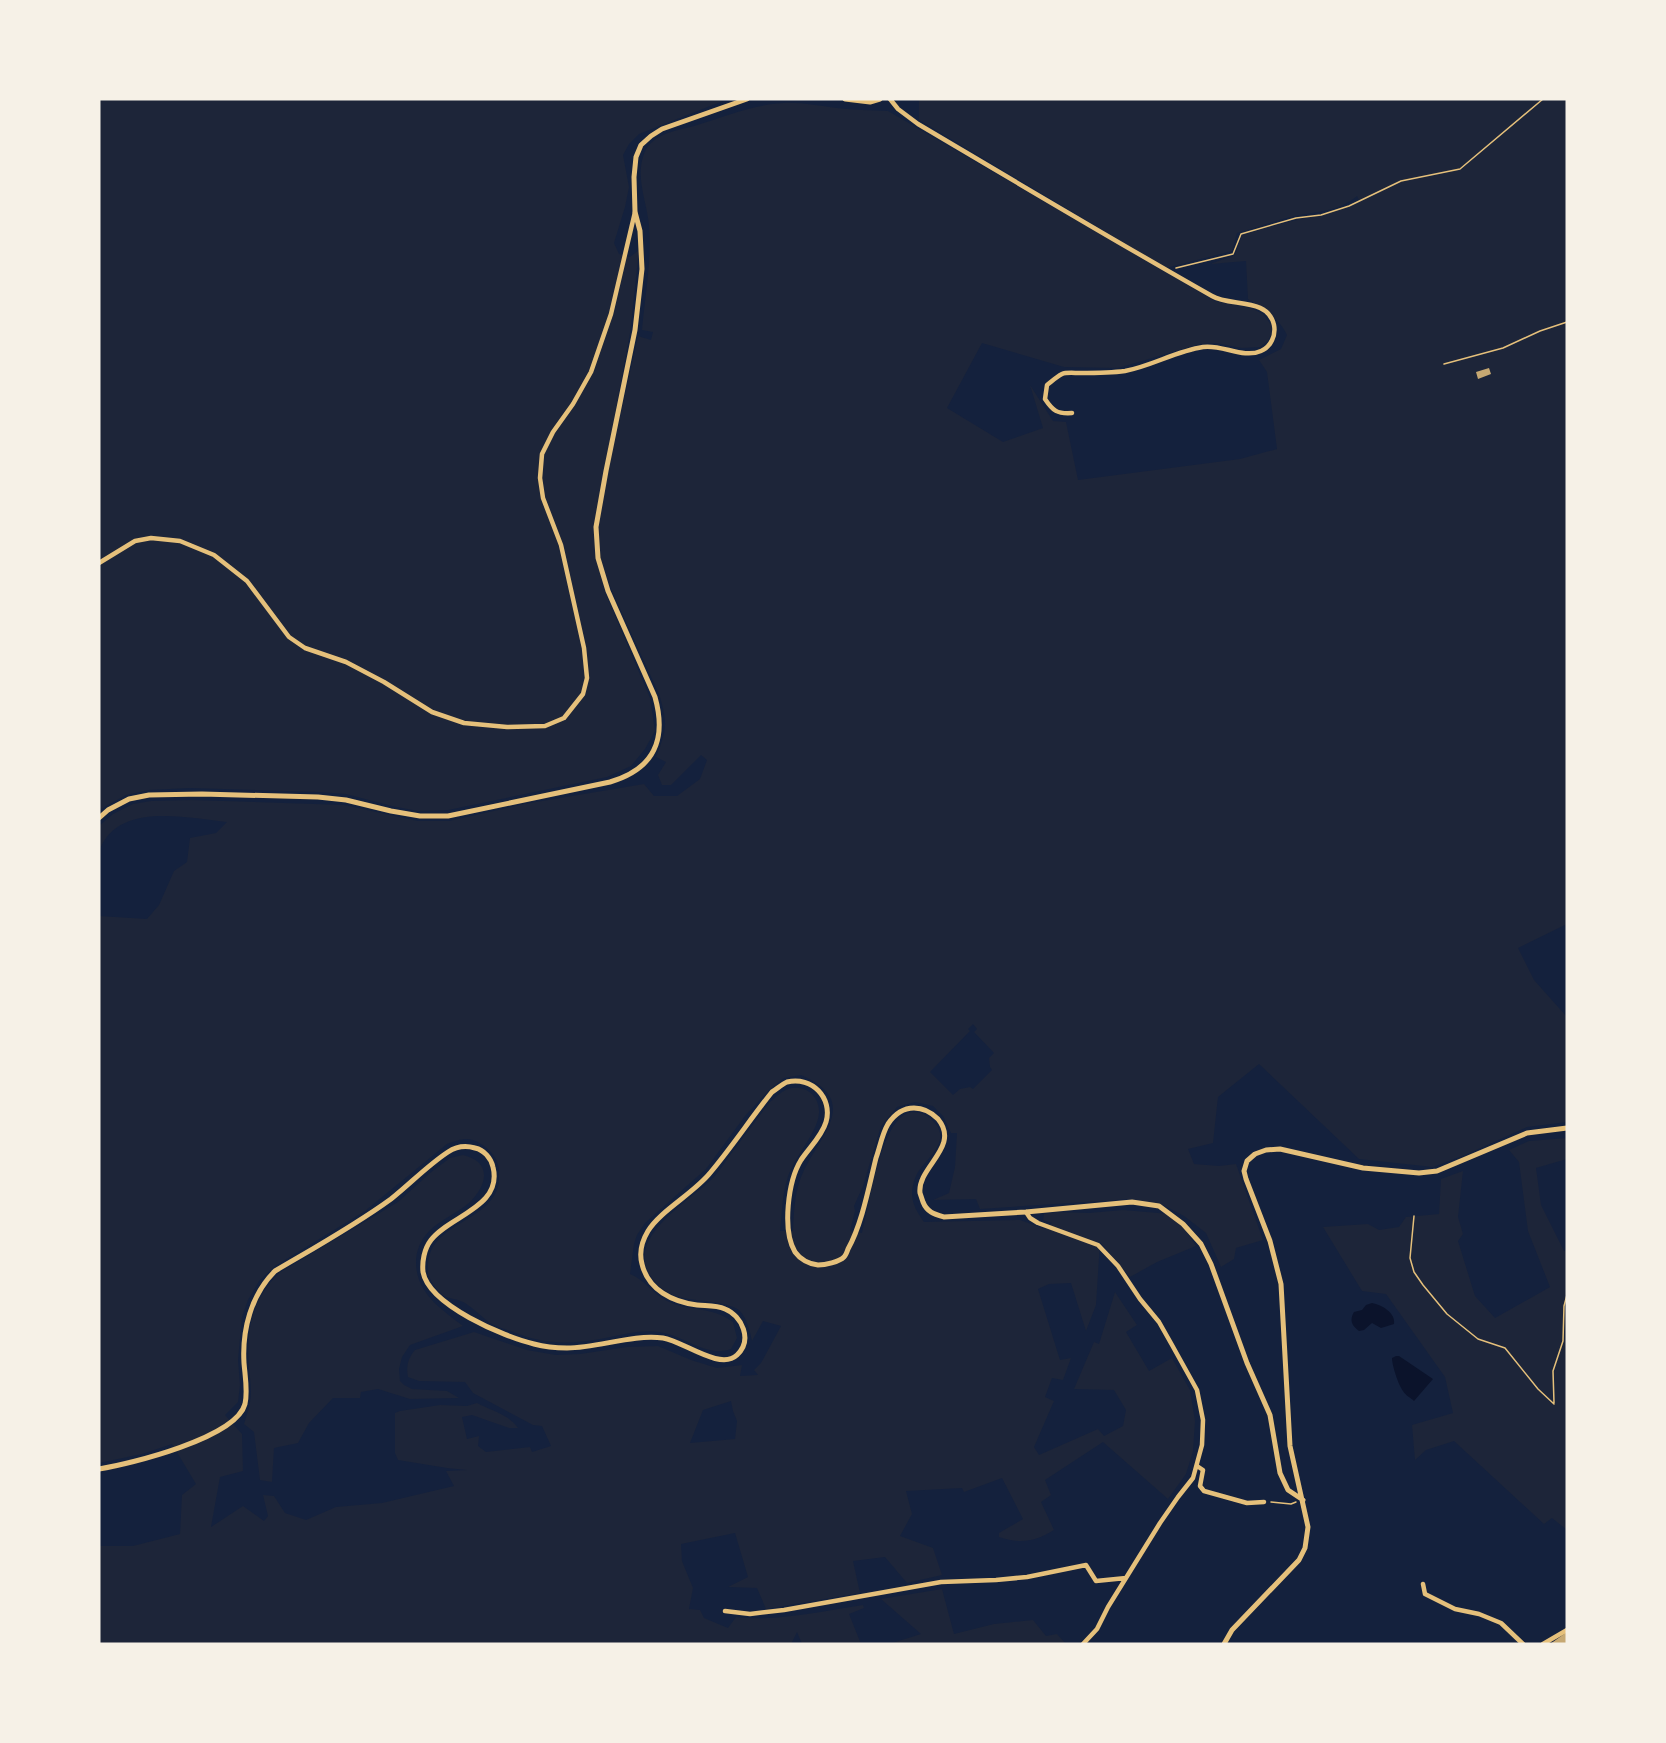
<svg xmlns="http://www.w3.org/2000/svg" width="1666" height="1743" font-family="'Work Sans',sans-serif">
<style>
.green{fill:#1d2539;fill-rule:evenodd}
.water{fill:#0b132b}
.building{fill:#c6a872}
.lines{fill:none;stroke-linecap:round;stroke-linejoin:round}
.path{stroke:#e5c07b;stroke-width:1.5}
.minor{stroke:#e5c07b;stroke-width:4.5}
.tertiary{stroke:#e5c07b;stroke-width:5}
</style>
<rect width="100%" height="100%" fill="#14213d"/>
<path class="green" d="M99,99H728L639,134L629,144L623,155L629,187L625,207L614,243L619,254L630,257L639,250L630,333L594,527L596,558L605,592L650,698L655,731L645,749L631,766L607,777L448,810L418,811L392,806L346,794L318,792L190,788L149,790L126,795L106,806L99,811Z
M919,99H1567V924L1518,948L1534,980L1567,1017V1122L1527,1127L1465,1155L1433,1167L1359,1159L1259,1064L1218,1097L1213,1143L1188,1149L1194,1164L1219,1166L1236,1164L1263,1240L1236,1248L1234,1259L1221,1267L1206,1233L1184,1216L1163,1205L1131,1199L980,1209L976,1199L933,1200L949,1193L955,1167L957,1133H951L943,1116L933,1106L915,1102L897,1107L881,1126L863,1186L854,1206L855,1211L850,1231L862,1233C869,1208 881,1113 913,1112C920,1112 928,1115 933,1121C954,1142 924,1159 916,1176C914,1180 912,1189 912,1193C912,1205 918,1213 924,1222L1020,1220L1045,1229L1052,1223L1043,1220L1044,1214L1057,1212L1089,1213L1123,1210L1170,1214L1186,1231L1196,1246L1157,1262L1130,1277L1100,1242L1096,1305L1086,1331L1071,1283L1049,1284L1038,1289L1060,1360L1071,1358L1063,1380L1052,1378L1045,1397L1054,1401L1034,1447L1039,1455L1098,1429L1104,1436L1123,1426L1126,1410L1114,1390L1074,1389L1094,1342L1099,1344L1115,1292L1137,1325L1126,1332L1149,1371L1172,1358L1190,1390L1195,1421L1193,1451L1186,1474L1168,1499L1103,1442L1045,1480L1051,1495L1041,1502L1054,1530C1035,1542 1020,1544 999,1537V1533L1023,1519L1002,1478L964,1492L962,1488L906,1491L912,1514L900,1536L933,1548L942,1575L907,1583L885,1557L853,1561L860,1593L766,1609L757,1588L728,1587L748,1577L735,1533L681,1544L682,1561L693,1588L689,1609L700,1610L704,1618L728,1628L736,1617C778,1622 821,1611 863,1605L864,1608L849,1614L861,1644H802L797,1632L791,1644H99V1546H133L180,1534L182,1495L196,1484L172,1444L142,1454L99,1463V916L147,919L159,905L174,871L187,862L190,838L216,833L227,822C187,818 116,801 99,852V826L113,814L133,804L151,801L191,800L344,805L418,821H449L524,804L644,784L654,796H677L700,779L707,760L701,755L671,785H662L658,775L666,762L656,757C667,729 668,724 659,694L611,589L600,557L598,527L608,471L638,336L651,340L653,332L642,330C645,295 652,259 649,225C647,203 636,179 643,157C649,134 675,131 694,126C724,117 752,105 783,103C802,102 819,106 837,108C854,110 871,110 888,111L1215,301L1251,308L1263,314L1272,326V332L1268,341L1260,347L1242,348L1216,343L1200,344L1118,368L1064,367L982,343L947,408L1003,442L1043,428L1030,385L1053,421L1066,422L1078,480L1240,459L1277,449L1267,372L1259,360L1281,349L1287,335C1280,319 1262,308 1248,299L1246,261L1210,264L1235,255L1242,235C1260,230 1278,224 1297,220C1319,215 1339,212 1360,202L1357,196C1338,212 1318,211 1295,216C1276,220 1257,228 1237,233L1232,251L1166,268L919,120ZM973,1024L977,1029L974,1032L994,1053L989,1058L990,1067L992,1070L973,1089L970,1087L960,1089L953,1095L930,1072L970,1031L968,1029ZM801,1075C866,1103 814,1139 800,1180C794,1196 794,1215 793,1231H780C782,1215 782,1196 787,1180C793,1157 817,1135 819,1113C820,1095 804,1084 788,1089C780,1092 775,1098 769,1103C757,1119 745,1135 733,1151C727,1159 721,1169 714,1177C692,1200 625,1236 650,1275C667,1302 691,1298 719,1303C725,1305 735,1306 740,1311C747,1319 750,1331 752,1341L763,1321L781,1326L761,1363L754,1370L758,1375L740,1376L742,1365L717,1368L691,1360L658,1346L627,1347L580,1354L556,1355L527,1350L474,1332L415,1350C408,1358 406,1366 408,1377L419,1381L465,1382L473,1393L533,1425L542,1426L551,1446L532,1452L530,1447L486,1452L478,1446L479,1436L467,1439L462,1417L472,1415L509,1428H518C510,1415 490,1410 477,1403L467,1406L440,1405L400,1411L395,1413V1453L398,1460L447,1468L467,1470L446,1471L454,1486L382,1503L336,1507L306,1520L285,1513L274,1496L263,1495L268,1516L264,1521L243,1506L211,1527L220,1477L243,1471L242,1434L225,1415L238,1402L240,1385L238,1360L242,1317L248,1300L259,1281L275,1266L365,1211L447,1144C461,1139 469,1136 481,1144C491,1150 500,1161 499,1173C499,1177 499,1183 498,1187C487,1223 430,1223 428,1265C428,1266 428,1273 428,1274C430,1281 438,1292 444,1296C450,1299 459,1299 465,1303C474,1309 482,1317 490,1323C497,1327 504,1329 511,1331C542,1344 567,1345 600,1339C617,1336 641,1329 659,1332C684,1335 706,1358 731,1349L737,1338L733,1322C712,1306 690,1312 667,1301C653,1294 645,1280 630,1274L634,1244L637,1235L645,1223L706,1169L745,1116L770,1089L784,1078ZM731,1401L733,1411L737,1421L735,1439L690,1443L703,1410Z
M1567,1138V1159L1536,1168L1541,1205L1564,1251L1567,1250V1530L1552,1518L1544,1524L1454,1441L1426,1450L1415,1460L1412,1425L1453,1413L1445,1377L1386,1294L1362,1291L1323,1227L1368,1224L1379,1230L1399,1227L1406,1217L1439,1214L1441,1179L1463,1171L1458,1217L1463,1234L1458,1241L1475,1296L1495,1318L1550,1287L1528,1231L1519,1162L1509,1150L1529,1141Z
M463,1155C493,1162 487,1186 469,1203C455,1215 436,1221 425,1236C419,1244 416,1253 416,1262C416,1293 441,1309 463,1326L410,1345L402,1357L399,1369L400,1381L404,1385L412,1389L447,1391L459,1398L410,1399L378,1389L361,1392L360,1398H333L309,1423L298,1443L274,1448L272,1482L260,1480L254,1432L244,1424C246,1417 249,1409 250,1402C252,1391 250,1379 249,1369C246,1330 251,1301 279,1273L398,1202L430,1173L450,1158Z
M942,1589L954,1634L994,1624L1033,1620L1046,1636L1057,1634L1066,1644H889L921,1634L881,1599Z"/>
<path class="water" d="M1372,1303C1382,1305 1396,1313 1394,1324L1381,1328L1372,1323L1364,1330L1359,1331C1352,1326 1349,1320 1354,1312L1362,1310L1366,1305Z
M1396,1356H1399L1433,1379L1414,1401C1411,1398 1405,1395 1403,1391C1398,1384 1392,1365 1392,1358Z"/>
<path class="building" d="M1489,368L1491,374L1478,379L1476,372Z
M1567,1632V1644H1550Z"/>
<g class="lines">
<path class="path" d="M1176,268L1233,254L1241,234L1296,218L1321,215L1349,206L1401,181L1460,169L1543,99
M1444,364L1503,348L1540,331L1567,322
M1414,1216L1410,1258L1414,1272L1423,1285L1447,1314L1478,1339L1505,1348L1538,1389L1554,1404
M1554,1403L1553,1371L1563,1341L1564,1306L1567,1295
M1271,1502L1291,1504L1296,1502"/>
<path class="minor" d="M890,99L898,109L918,124C1016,182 1113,240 1212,296C1230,307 1268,297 1274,325C1276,335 1271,347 1261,351C1243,359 1222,344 1203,347C1176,351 1152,366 1125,371C1110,373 1094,373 1080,373C1074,373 1066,372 1062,374C1056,377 1051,382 1047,385L1045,399C1053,411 1057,414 1072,413
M99,563L135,541L151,538L180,541L214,555L247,581L289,637L305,648L346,662L384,682L432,712L464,723L507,727L545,726L564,718L583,694L587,678L584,648L561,545L543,498L540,478L542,454L553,432L573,404L591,372L611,314L635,212
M1026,1212L1030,1218L1038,1223L1098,1245L1118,1266L1140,1299L1159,1322L1172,1345L1197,1390L1203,1420L1202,1445L1193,1478L1178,1497L1160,1523L1108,1607L1097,1629L1083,1644
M1197,1466L1203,1470L1200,1486L1204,1491L1247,1503L1264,1502
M1423,1584L1425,1594L1455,1609L1479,1614L1501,1623L1523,1644
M725,1611L750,1614L784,1610L941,1582L996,1580L1027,1577L1086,1565L1096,1581L1126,1578
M1543,1644L1567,1630"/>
<path class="tertiary" d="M845,99L870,102L880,99
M99,818L108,810L129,799L149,795L202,794L318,797L346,800L391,811L420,816H448L610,782C654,769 667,740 655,697L608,591L598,558L596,527L606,471L635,330L642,269L640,231L635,212L634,177L636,157L641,145L651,136L662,129L747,99
M99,1469C130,1464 236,1438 245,1404C248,1391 245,1376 244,1363C242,1330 251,1295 275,1271C314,1248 354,1226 391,1199C410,1184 428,1165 448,1152C457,1146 465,1145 475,1148C484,1150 491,1158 493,1167C503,1207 449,1216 431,1240C424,1249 422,1262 423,1272C429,1305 504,1337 534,1344C545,1347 556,1348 567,1348C599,1348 631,1334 663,1338C683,1341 720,1371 737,1355C753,1340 742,1316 725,1309C716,1305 706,1306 697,1305C673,1302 648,1290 642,1264C639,1253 642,1241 648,1231C660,1211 694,1193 710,1173C732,1147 751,1118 772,1092C777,1089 782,1084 787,1082C812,1076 833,1098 826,1122C822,1136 809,1148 801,1160C788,1181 782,1230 795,1252C800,1259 809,1264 818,1265C825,1265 839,1262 844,1257C846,1255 847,1252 848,1249C862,1224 869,1186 876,1158C880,1147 882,1134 888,1124C894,1115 903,1108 914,1108C923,1108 932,1113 938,1119C961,1147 917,1167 920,1193C921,1196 922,1199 923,1202C927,1212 934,1214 944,1217L1026,1212L1132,1202L1159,1206L1183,1224L1201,1244L1211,1264L1247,1363L1270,1415L1280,1473L1288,1490L1303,1500
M1224,1644L1232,1630L1299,1560L1305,1548L1308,1527L1290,1446L1281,1284L1270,1241L1246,1179L1244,1171L1247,1161L1255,1154L1266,1150L1280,1149L1363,1168L1419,1173L1437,1171L1527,1133L1567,1128"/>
</g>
<rect width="1666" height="1743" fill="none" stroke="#f6f1e7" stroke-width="201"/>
</svg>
